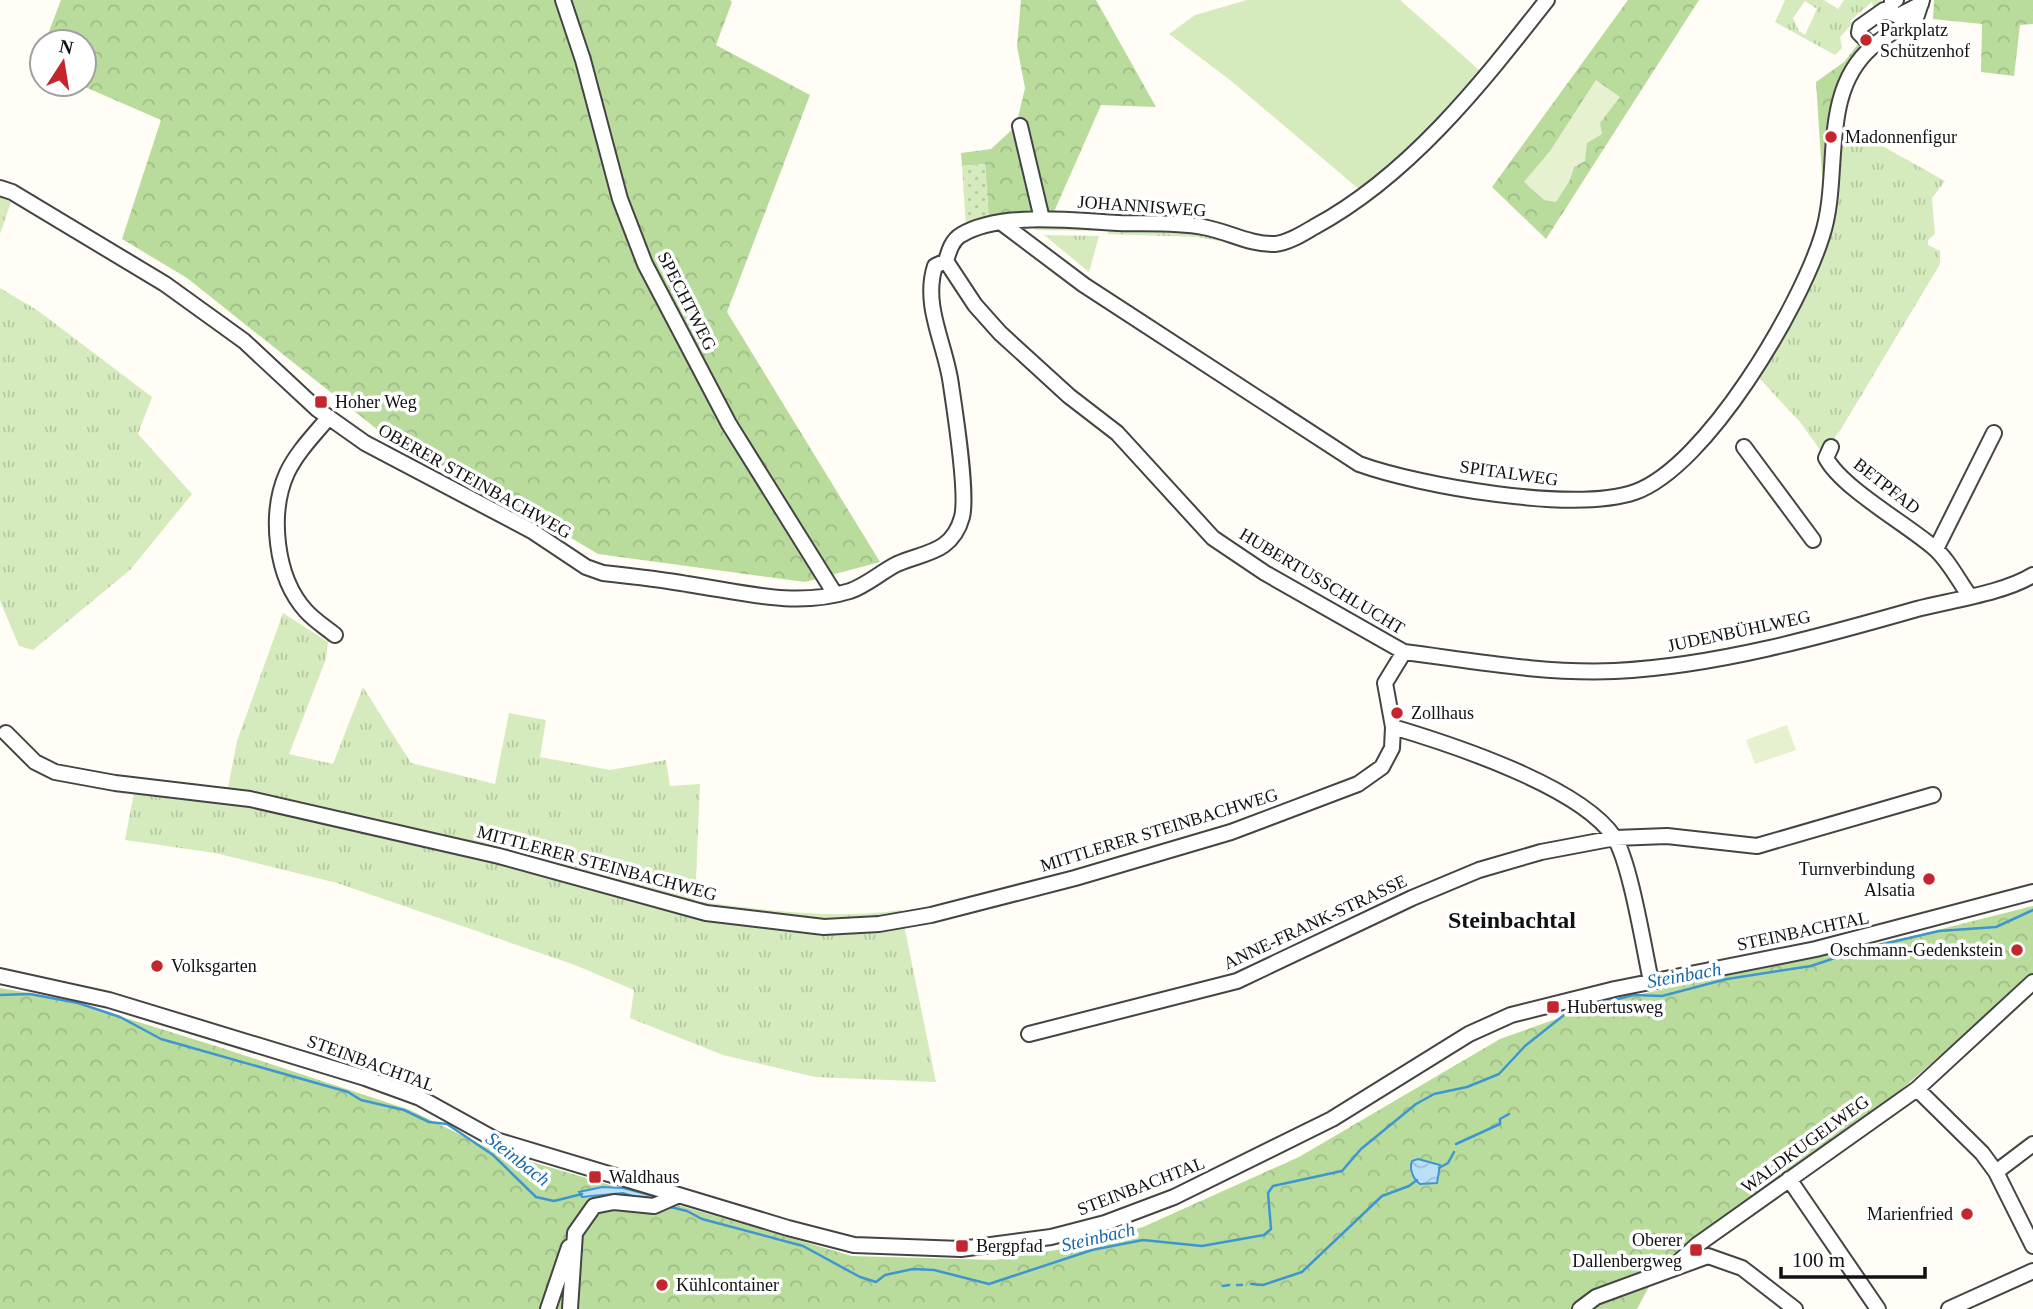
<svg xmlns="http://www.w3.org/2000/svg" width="2033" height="1309" font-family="Georgia,serif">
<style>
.grass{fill:url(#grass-tufts);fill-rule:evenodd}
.forest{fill:url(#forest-crowns)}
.park{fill:url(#park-dots)}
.garden{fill:#d5ebbd}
.pitch{fill:#e6f2cf}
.water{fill:url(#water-waves);stroke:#3f96cf;stroke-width:2}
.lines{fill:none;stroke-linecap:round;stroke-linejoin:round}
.stream{stroke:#3f96cf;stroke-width:2.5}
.minor-casing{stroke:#444;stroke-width:18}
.minor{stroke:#fff;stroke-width:14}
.poi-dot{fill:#c4262e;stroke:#fff;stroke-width:2.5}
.labels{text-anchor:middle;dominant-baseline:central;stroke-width:7;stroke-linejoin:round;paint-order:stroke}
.poi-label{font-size:18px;fill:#111;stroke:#fff;text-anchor:start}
.street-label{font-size:18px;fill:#111;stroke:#fff}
.water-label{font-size:19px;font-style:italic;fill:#1768a6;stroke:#fff}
.district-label{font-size:24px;font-weight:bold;fill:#111;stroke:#fff}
</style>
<defs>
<pattern id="grass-tufts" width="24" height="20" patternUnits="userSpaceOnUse" patternTransform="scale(1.75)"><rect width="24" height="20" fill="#d5ebbd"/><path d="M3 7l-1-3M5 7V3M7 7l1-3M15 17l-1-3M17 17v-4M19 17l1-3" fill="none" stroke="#b6c8a1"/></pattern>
<pattern id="forest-crowns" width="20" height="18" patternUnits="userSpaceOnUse" patternTransform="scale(1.75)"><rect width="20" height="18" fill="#b9dc9c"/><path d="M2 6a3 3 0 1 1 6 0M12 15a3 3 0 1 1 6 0" fill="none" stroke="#9ebc85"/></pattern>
<pattern id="park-dots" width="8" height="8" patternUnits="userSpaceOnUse" patternTransform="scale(1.75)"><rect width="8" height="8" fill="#d5ebbd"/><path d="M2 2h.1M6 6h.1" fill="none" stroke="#b6c8a1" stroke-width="1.8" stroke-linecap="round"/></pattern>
<pattern id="water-waves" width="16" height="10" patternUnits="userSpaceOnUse" patternTransform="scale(1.75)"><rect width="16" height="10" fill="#b9e0f7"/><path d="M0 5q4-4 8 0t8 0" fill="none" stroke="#9ebfd3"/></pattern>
</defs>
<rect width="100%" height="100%" fill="#fffdf5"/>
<path class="grass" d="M1785,0H1824L1838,9L1844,0H1881L1882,5L1874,9L1872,2L1850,21L1853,23L1840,37L1842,48L1835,55L1775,22ZM1805,1L1817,9L1805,35L1799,31L1793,18Z
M1836,120L1945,181L1932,198L1935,234L1928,240V245L1940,251V264L1841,429L1823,454L1800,422L1758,377L1813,262Z
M0,197L11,202L0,234Z
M1028,223L1099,227L1100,231L1036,230Z
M1118,223L1227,234L1224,242L1197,237L1107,234Z
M1044,235L1099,236L1089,272Z
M0,288L37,310L152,397L138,434L192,494L130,570L33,650L19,646L0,601Z
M283,613L328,642L326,659L289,754L333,764L363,687L411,763L495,784L509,713L546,720L540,757L610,770L666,760L670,786L700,784L695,901C765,910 831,920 901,910L936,1082L815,1077L723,1055L630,1018L634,990L575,965L337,883L215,853L125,840L135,787L227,793L237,741Z"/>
<path class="forest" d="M61,0H730L732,2L716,45L810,95L727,312L880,562L805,582L598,554L504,498L388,438L187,278L122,239L161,120L78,84H84V42H45Z
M1021,0H1096L1156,107L1101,105L1053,214L989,221L985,164L962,166L961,153L991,149L1016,126L1025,88L1017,46Z
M1628,0H1699L1546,239L1492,187Z
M1934,0H2033V24L2020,25L2014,76L1981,72L1982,24L1933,19Z
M1858,44L1866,48L1848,79L1824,205L1816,82L1844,62Z
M2033,906V975L1896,1094L1659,1268L1637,1309H0V988L64,999L219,1047L410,1110L494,1151L852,1256L995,1260L1068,1248L1143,1227L1299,1157L1500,1039L1604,1002L1917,935Z"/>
<path class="park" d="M985,164L989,221L966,227L962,166Z"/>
<path class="garden" d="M1247,0H1400L1487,77L1367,196L1230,80L1169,34L1195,15Z"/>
<path class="pitch" d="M1596,80L1620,97L1600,123L1602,134L1587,143L1585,161L1574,167L1570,180L1556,202L1544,200L1524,182L1550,151Z
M1787,725L1796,750L1755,764L1746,740Z"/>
<path class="water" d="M1418,1159L1440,1165L1437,1183L1420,1184C1413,1179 1409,1169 1412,1161Z
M602,1187L623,1188L657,1197L652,1202L623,1193L582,1197L579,1192Z"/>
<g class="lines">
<path class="stream" d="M0,995L30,994L78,1003L120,1017L161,1039L348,1092L361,1100L404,1110L429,1122L447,1124L493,1155L536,1197L554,1201L582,1194
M1456,1144L1500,1124V1119L1509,1114
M1439,1168L1448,1163L1454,1152
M666,1206L687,1211L702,1219L803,1246L860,1277L876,1282L885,1275L913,1269L934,1270L989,1284L1092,1250L1143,1240L1202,1246L1264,1235L1271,1229L1268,1193L1273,1186L1342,1171L1361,1149L1416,1104L1434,1094L1467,1087L1499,1074L1525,1046L1569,1011L1634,995L1662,996L1727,979L1811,966L1862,949L1939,931L1996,927L2033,910
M1251,1284L1263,1285L1302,1272L1382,1196L1409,1186L1417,1180
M1237,1285H1242
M1223,1286L1229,1285"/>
<g class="minor-casing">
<path id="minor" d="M563,0L583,60L620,199L645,264L729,424L835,594
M1890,13L1898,16L1921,4
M1872,46L1859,33L1860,27L1884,10L1890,13L1892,1L1896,0
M1020,126L1042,219
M0,188L12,192L165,284L244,341L317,409L365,443L532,531L586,567L603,573C631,576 659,579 687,584C742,592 795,608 850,591C867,585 881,572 897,564C923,552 952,554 962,517C968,494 955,412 951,385C946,345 922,306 935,266L946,261
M1003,224L1084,285L1359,464C1420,486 1574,513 1635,492C1707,466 1800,307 1822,236C1842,175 1818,94 1872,47C1884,36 1902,27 1916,18L1922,0
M946,261L975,305L1000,333L1069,396L1117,433L1213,538L1265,573L1404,652L1385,683L1393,727C1450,744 1580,786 1614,837C1630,861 1644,949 1651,981
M946,261C949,251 952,240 961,235C1001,211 1074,221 1118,223C1146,224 1175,222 1203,227C1227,231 1250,245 1275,244C1288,243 1302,234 1314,227C1409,176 1481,84 1547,0
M329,417C314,435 297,452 287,473C269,513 275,577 306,611C314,620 325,627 335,635
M1744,447L1813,540
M1831,447L1826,458C1842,488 1905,523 1933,547C1948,559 1958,580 1969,595
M1936,549L1994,433
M1404,652C1474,661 1544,674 1615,671C1716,666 1819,637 1917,609C1952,600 2004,593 2033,575
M6,733L35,762L55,772L115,783L250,799L499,856L706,913L824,927L879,924L931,915L1075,878L1231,832L1358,784L1382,767L1392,748L1393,727
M0,976L109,1000L365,1078L420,1098L496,1140L788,1228L854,1245L961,1249L1051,1237L1105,1223L1174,1197L1332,1119L1469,1034L1511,1015L1615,989L1816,949L2033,892
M1029,1034L1237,981L1412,898L1479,870L1541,852L1615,838L1667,836L1757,846L1933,795
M1917,1089L1982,1153L1996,1172L2033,1246
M1996,1172L2033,1144
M1789,1179L1878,1309
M1671,1269L1697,1245L1917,1089L2033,982
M548,1309L569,1247
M570,1309L575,1233L594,1206L614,1202L654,1206L679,1195
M1580,1309L1596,1297L1708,1256L1742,1268L1795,1309
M1949,1309L2033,1271"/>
</g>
<use href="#minor" class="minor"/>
</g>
<g class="poi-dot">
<circle cx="1866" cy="40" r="7"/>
<circle cx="1831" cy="137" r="7"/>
<rect x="314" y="395" width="14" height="14" rx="3.5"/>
<circle cx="1397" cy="713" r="7"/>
<circle cx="1929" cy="879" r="7"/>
<circle cx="2017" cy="950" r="7"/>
<circle cx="157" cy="966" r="7"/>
<rect x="1546" y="1000" width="14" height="14" rx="3.5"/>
<rect x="588" y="1170" width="14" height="14" rx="3.5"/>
<circle cx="1967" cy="1214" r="7"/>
<rect x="955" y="1239" width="14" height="14" rx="3.5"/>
<rect x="1689" y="1243" width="14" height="14" rx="3.5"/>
<circle cx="662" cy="1285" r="7"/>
</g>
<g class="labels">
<g class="poi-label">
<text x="1880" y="30">Parkplatz<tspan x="1880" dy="21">Schützenhof</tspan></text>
<text x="1845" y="137">Madonnenfigur</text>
<text x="335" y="402">Hoher Weg</text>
<text x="1411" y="713">Zollhaus</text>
<text x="1915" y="869" text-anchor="end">Turnverbindung<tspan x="1915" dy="21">Alsatia</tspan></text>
<text x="2003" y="950" text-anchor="end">Oschmann-Gedenkstein</text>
<text x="171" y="966">Volksgarten</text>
<text x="1567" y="1007">Hubertusweg</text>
<text x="609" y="1177">Waldhaus</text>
<text x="1953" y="1214" text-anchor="end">Marienfried</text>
<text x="1682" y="1240" text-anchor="end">Oberer<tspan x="1682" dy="21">Dallenbergweg</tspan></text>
<text x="976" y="1246">Bergpfad</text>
<text x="676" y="1285">Kühlcontainer</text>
</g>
<g class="street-label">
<text transform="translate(1142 206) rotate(4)">JOHANNISWEG</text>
<text transform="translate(687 301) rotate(63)">SPECHTWEG</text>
<text transform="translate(1509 473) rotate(8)">SPITALWEG</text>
<text transform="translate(475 481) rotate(29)">OBERER STEINBACHWEG</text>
<text transform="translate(1887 486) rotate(38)">BETPFAD</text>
<text transform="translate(1322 581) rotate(31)">HUBERTUSSCHLUCHT</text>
<text transform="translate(1739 631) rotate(-12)">JUDENBÜHLWEG</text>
<text transform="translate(1159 830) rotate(-17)">MITTLERER STEINBACHWEG</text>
<text transform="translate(597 863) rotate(15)">MITTLERER STEINBACHWEG</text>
<text transform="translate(1315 922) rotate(-25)">ANNE-FRANK-STRASSE</text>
<text transform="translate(1803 931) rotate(-12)">STEINBACHTAL</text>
<text transform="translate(371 1063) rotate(20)">STEINBACHTAL</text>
<text transform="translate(1805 1144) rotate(-36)">WALDKUGELWEG</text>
<text transform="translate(1141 1186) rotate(-21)">STEINBACHTAL</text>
</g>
<g class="water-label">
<text transform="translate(1684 975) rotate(-10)">Steinbach</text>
<text transform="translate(518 1159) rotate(38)">Steinbach</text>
<text transform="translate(1098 1237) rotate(-13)">Steinbach</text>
</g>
<g class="district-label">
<text x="1512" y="920">Steinbachtal</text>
</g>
</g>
<g transform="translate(63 63) rotate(12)"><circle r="33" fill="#ffffff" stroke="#a0a0a0" stroke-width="2"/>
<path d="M0-5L12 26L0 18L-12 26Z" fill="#c4262e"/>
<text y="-10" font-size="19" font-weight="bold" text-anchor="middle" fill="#111111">N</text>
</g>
<path d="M1781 1267v10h144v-10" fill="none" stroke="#111111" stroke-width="3.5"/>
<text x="1792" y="1267" font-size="21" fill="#111111" stroke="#ffffff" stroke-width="5" paint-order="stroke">100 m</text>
</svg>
